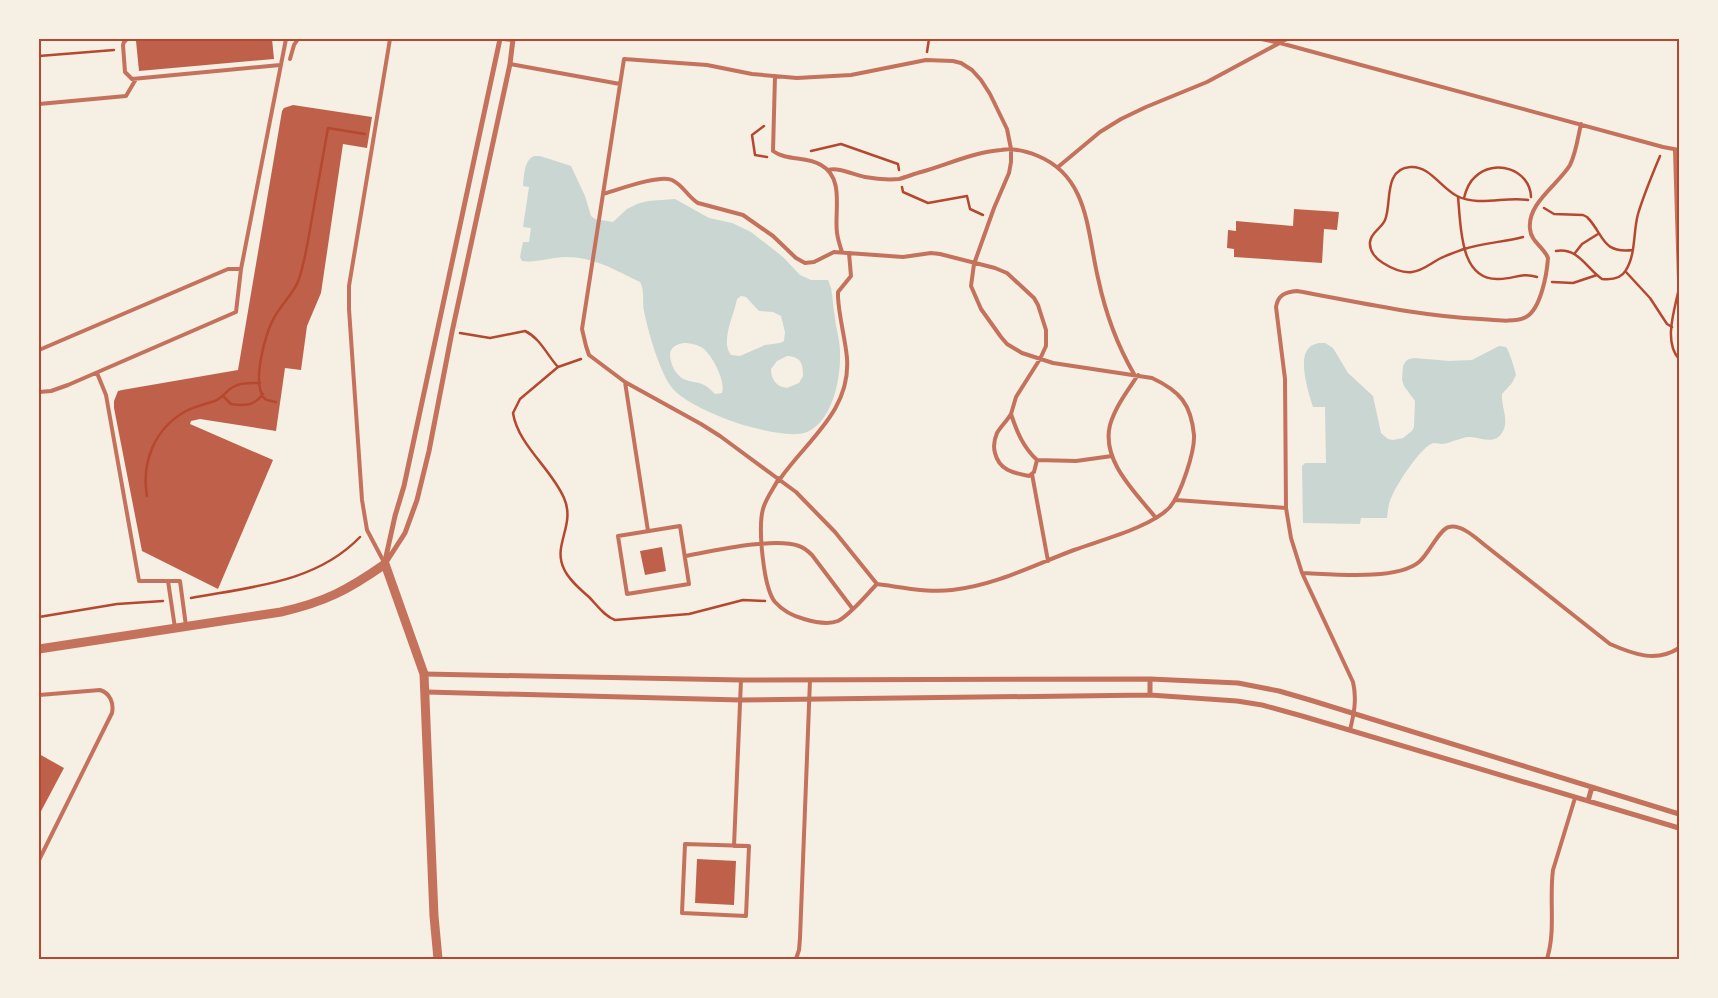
<svg xmlns="http://www.w3.org/2000/svg" width="1718" height="998" font-family="'Open Sans',sans-serif">
<style>
.water{fill:#c9d6d2;fill-rule:evenodd}
.building{fill:#bf614a}
.lines{fill:none;stroke-linecap:round;stroke-linejoin:round}
.path{stroke:#b5482f;stroke-width:2.5}
.service{stroke:#c5725c;stroke-width:4}
.minor{stroke:#c5725c;stroke-width:5}
.tertiary{stroke:#c5725c;stroke-width:9}
.neatline{fill:none;stroke:#b5482f;stroke-width:2}
</style>
<rect width="100%" height="100%" fill="#f6efe4"/>
<path class="water" d="M534,156H540L571,166L585,196L591,216L595,219L613,222L627,209L637,204L648,201L675,199L709,218L732,223L751,232L783,257L800,275L811,280H828L831,288C833,298 833,308 835,318C836,329 840,340 840,352C841,377 833,421 807,432C792,438 763,430 747,426C728,421 686,404 673,389C660,374 648,331 644,311C642,302 645,290 640,282C615,270 594,257 566,257C551,257 537,263 522,261L520,257L523,242H529L531,228L523,227L529,187L523,186C524,176 524,160 534,156ZM741,296L746,297L759,311L773,312L781,316L785,332L784,341L780,343L765,345L740,356L731,355C720,341 734,316 737,299ZM684,343C691,343 699,345 704,349C713,357 726,382 722,393L715,394C711,390 707,386 702,384C697,382 691,382 686,380C676,377 670,364 670,354C671,346 678,344 684,343ZM787,356C801,357 803,363 803,376L799,383L787,388C777,387 771,380 771,369L777,361Z
M1319,343H1325L1333,348L1348,373L1373,396L1381,433L1388,439L1393,440L1403,438L1412,431L1414,427L1415,401L1404,386L1402,380L1403,366L1406,361L1409,359L1415,358L1449,361L1472,360L1499,346L1506,347C1510,353 1514,367 1516,375L1512,383L1502,394C1501,406 1509,420 1503,431C1495,447 1480,436 1468,437C1459,438 1451,443 1442,444C1438,444 1435,442 1431,444C1419,450 1397,484 1392,496C1388,503 1388,511 1387,518H1361L1360,524L1303,523L1302,466L1305,463H1326L1325,407H1313C1309,394 1298,361 1308,349C1311,345 1315,344 1319,343Z"/>
<path class="building" d="M163,39H272L274,59L139,71L136,41Z
M293,105L372,117L367,148L343,144L321,293L307,326L301,370L285,368L276,431L200,419L191,421L190,424L273,460L218,589L142,551L114,408V401L118,391L122,390L238,370L282,111L284,108Z
M1294,209L1339,212L1337,230L1324,229L1322,263L1234,257V249L1227,248L1228,230L1236,231V221L1293,226Z
M662,547L666,571L645,575L640,551Z
M39,754L64,768L39,815Z
M697,859L736,861L734,905L695,903Z"/>
<g class="lines">
<path class="path" d="M927,52L929,39
M39,56L114,50
M764,126L752,135L755,155L767,157
M811,151L841,144L898,164L899,170
M902,187L903,192L928,203L967,196L970,209L983,215
M1458,197C1461,225 1459,281 1499,279C1515,279 1521,272 1537,277
M1464,198C1466,190 1469,182 1475,177C1494,158 1530,169 1531,197
M1544,208L1554,214L1583,215L1587,217C1604,234 1601,254 1633,250
M1523,237C1504,242 1483,243 1464,249C1456,252 1447,255 1439,259C1430,264 1422,271 1412,272C1403,273 1391,268 1383,263C1376,259 1369,251 1370,242C1371,232 1381,229 1385,220C1392,204 1383,169 1410,167C1429,165 1441,188 1457,196C1479,207 1506,196 1528,200
M1556,251C1578,247 1586,268 1602,279C1611,280 1621,279 1626,270C1636,254 1633,232 1638,214C1644,194 1652,175 1660,156
M1575,253L1582,244L1598,234
M1626,272L1650,298L1667,324L1672,327
M1552,282L1573,283L1597,275
M1679,288C1675,309 1663,341 1679,359
M460,333L490,338L525,331C540,338 547,355 558,367
M581,359L558,367L520,399L513,413C518,445 551,468 564,498C576,525 552,545 564,569C569,580 580,589 589,597C597,605 604,616 615,620L689,614L743,600L765,601
M223,396L231,404C245,406 254,406 263,394
M276,402C273,401 268,401 265,399C251,385 265,333 274,318C281,304 294,294 299,279C306,258 309,234 313,212C318,184 323,156 328,128L365,134
M147,496C141,462 155,428 186,411C196,406 206,404 215,401C222,398 225,393 230,389C239,382 250,383 260,383
M191,598C250,587 316,583 360,537
M39,617L117,604L163,601"/>
<path class="service" d="M127,39L124,42L123,45L125,72L132,79L280,65
M503,39L513,40
M1261,39L1280,43L1663,147L1679,150
M290,59L294,45L298,39
M624,59L707,65L752,74L797,78L851,75L926,60L953,61L961,63L972,70L981,80L990,94L1007,129L1011,149V162L1009,173L994,208L974,264L971,286L981,309L1001,337L1007,344L1022,353L1053,363L1152,378C1180,391 1191,404 1194,435C1195,451 1181,494 1170,507C1152,527 1101,540 1074,550C1034,565 996,585 952,590C928,593 901,587 877,584L835,532L796,492L720,436L701,424L625,382L589,355L586,346L582,329Z
M510,64L620,84
M775,76L773,151C786,161 807,156 821,165C845,178 834,212 837,233C838,240 840,246 842,252
M39,104L126,96L136,79
M1675,151L1679,281
M1058,167L1100,132L1121,119L1146,107L1207,82L1287,39
M828,170C840,167 853,175 865,177C876,179 888,180 899,179C906,177 914,174 921,172C946,165 974,152 1001,150C1013,148 1026,151 1038,156C1089,177 1087,232 1098,278C1105,311 1117,345 1134,374
M603,194C617,190 660,174 672,180C683,185 688,197 698,203L743,215L773,236L796,258L805,263L814,262L834,252L903,257L931,253L940,254L995,268L1007,273L1034,298L1038,305L1046,330V346L1040,359L1016,397L1011,414C1017,432 1023,447 1037,460L1076,461L1112,456
M39,350L228,269H241
M97,373L106,395L139,581H180L186,626
M1138,375C1128,390 1115,407 1110,425C1101,461 1136,493 1156,518
M625,382L648,531
M39,392L51,391L68,385L236,312L241,269L286,39
M1011,414C1007,421 1001,426 997,433C994,440 993,446 995,453C999,470 1013,473 1029,476L1034,472L1037,460
M1032,474L1048,561
M779,478C774,488 766,498 763,509C758,527 763,587 775,602C783,611 793,616 804,619C814,622 828,625 838,621C851,614 866,595 877,584
M780,479C807,440 851,411 847,358C845,337 839,317 838,297V292L851,276L849,253
M1176,500L1286,508
M680,526L689,584L627,594L618,536Z
M685,556C713,551 774,537 799,546C805,548 808,551 812,555L852,608
M385,564L367,530L362,500L349,309V286L390,39
M1302,573C1331,574 1396,581 1419,562C1429,554 1439,529 1449,527C1462,524 1477,539 1486,546L1610,644C1633,654 1656,663 1679,648
M168,581L175,628
M39,695L100,690C110,693 114,703 112,713L39,860
M1350,730C1354,714 1357,699 1353,682L1302,573L1291,538L1286,508L1285,379L1276,307C1278,295 1285,292 1297,291C1358,302 1419,316 1481,319C1495,320 1514,323 1526,317C1541,309 1547,273 1548,258C1544,247 1531,242 1530,229C1527,203 1558,185 1570,165C1576,153 1578,137 1581,124
M685,844L749,846L746,916L682,913Z
M734,846L741,680
M796,959L799,950L800,938L810,680
M1547,959C1556,930 1549,900 1553,870L1575,798"/>
<path class="minor" d="M385,561L395,516L404,486L500,39
M385,564L405,533L417,500L429,451L452,332L510,64L513,39
M424,674L741,680L1150,679L1238,683L1279,691L1310,700L1679,814
M426,692L740,700L1150,695L1237,701L1262,705L1302,716L1679,828
M1150,695V679
M1588,801L1592,787"/>
<path class="tertiary" d="M39,649L281,612C325,602 348,590 385,564L424,674L434,916L438,959"/>
</g>
<rect width="1718" height="998" fill="none" stroke="#f6efe4" stroke-width="80"/>
<rect x="40" y="40" width="1638" height="918" class="neatline"/>
</svg>
